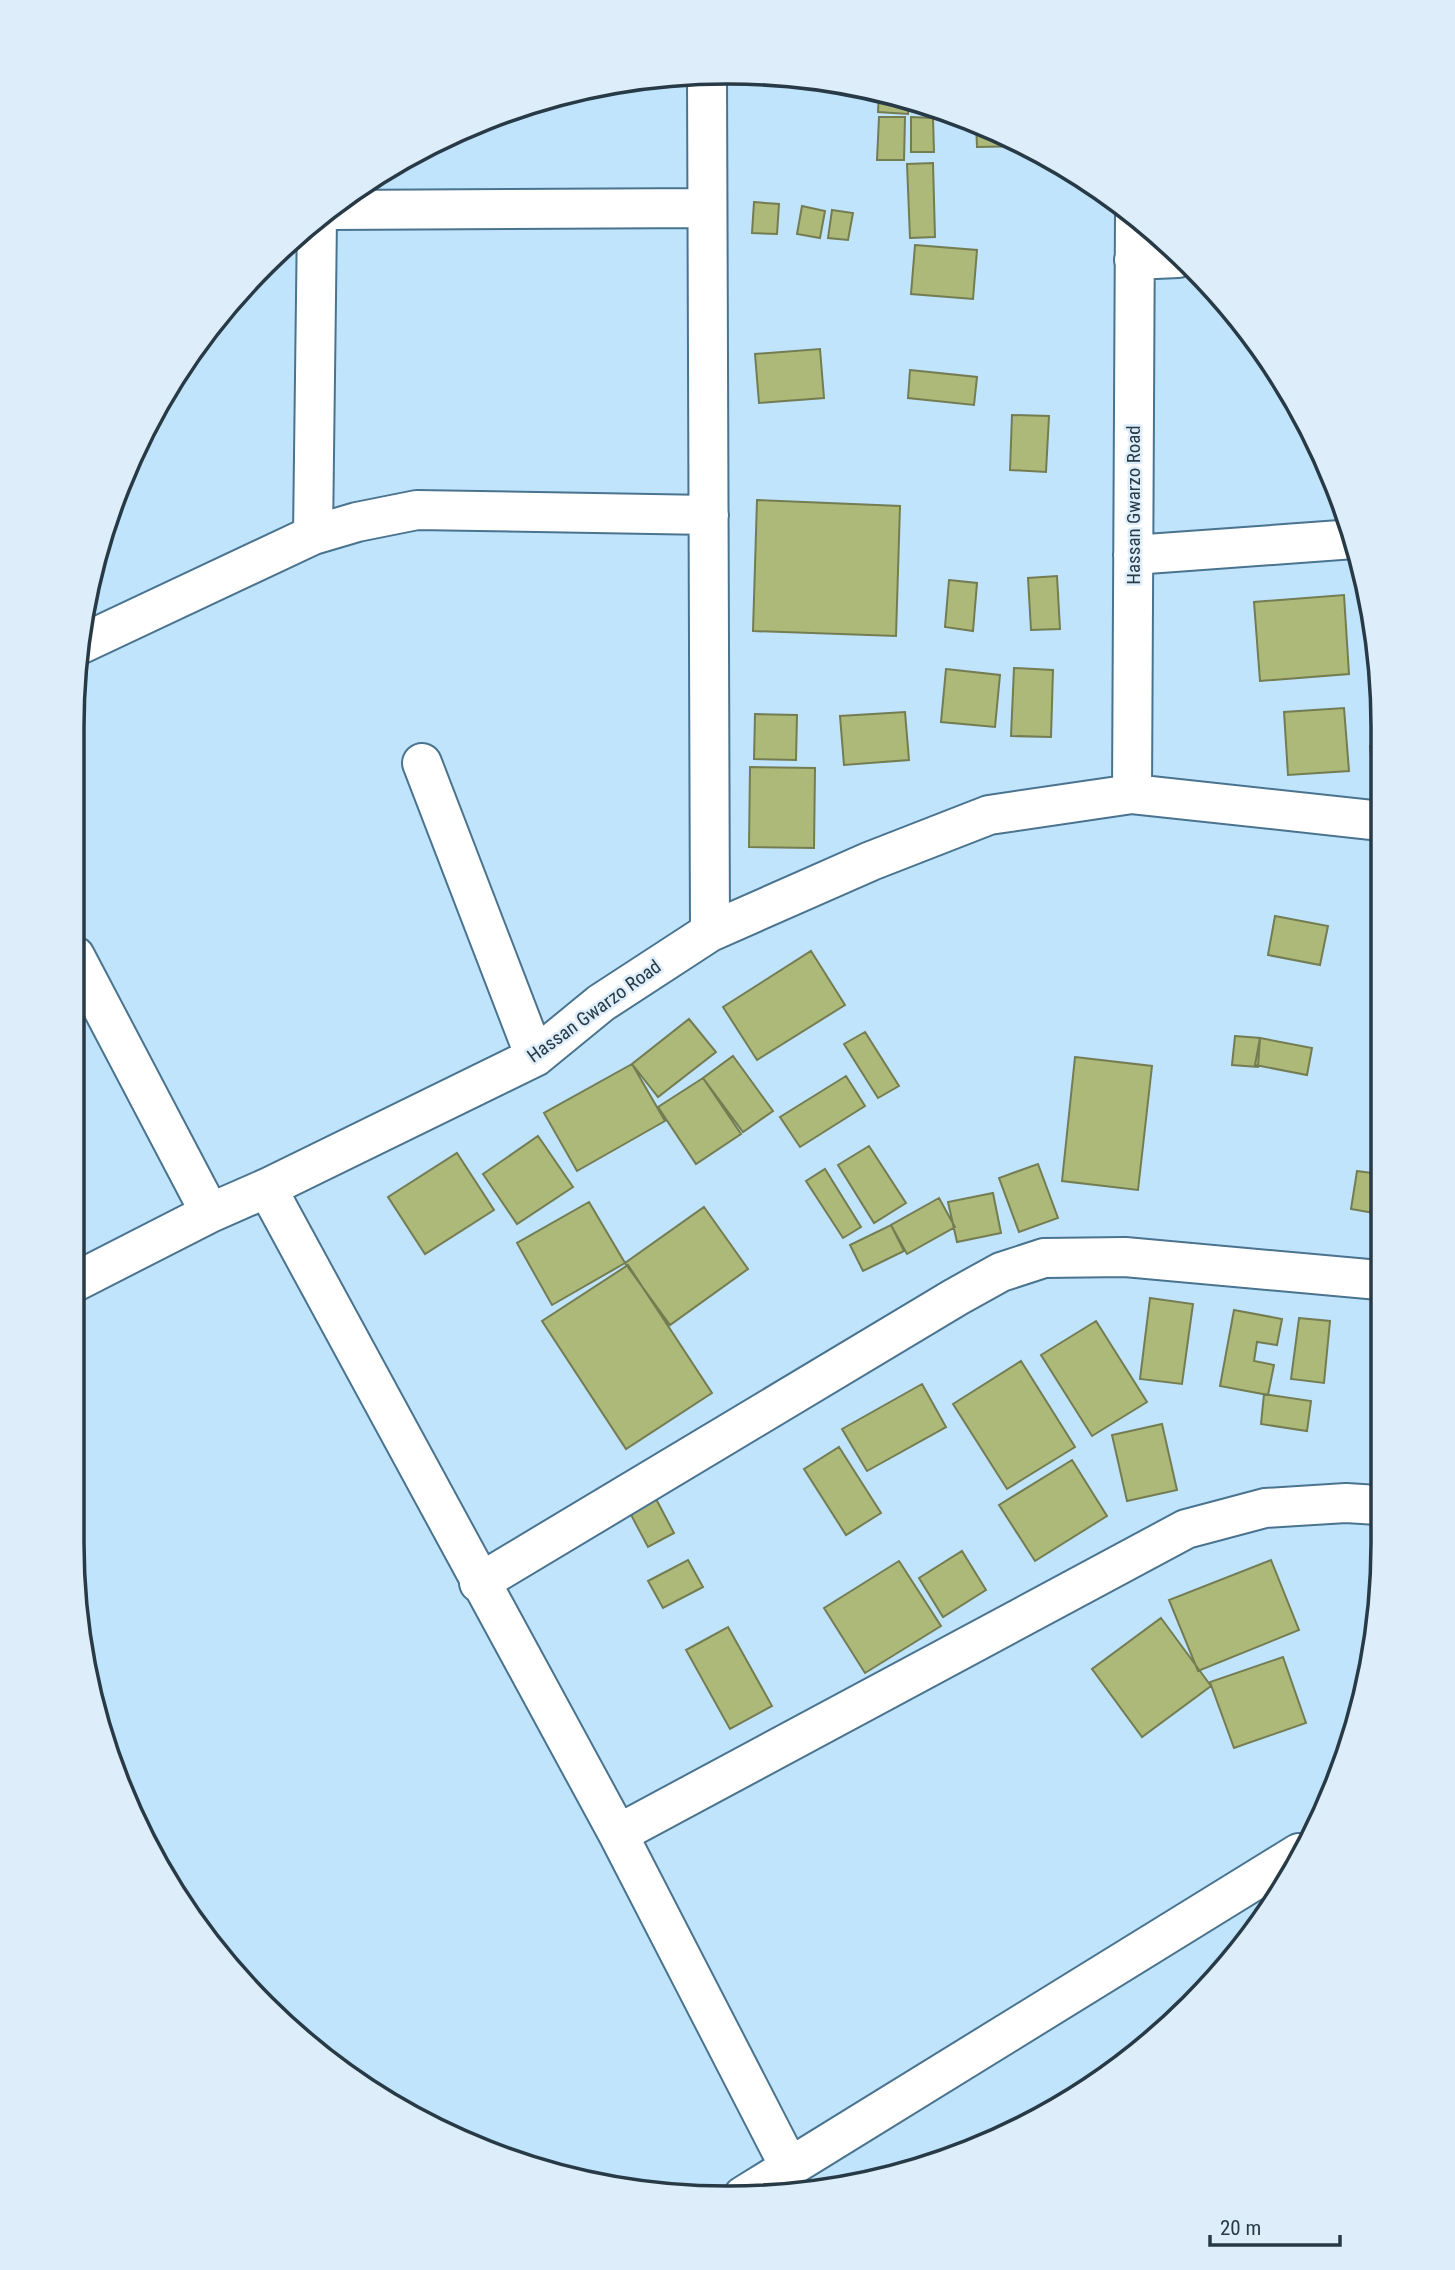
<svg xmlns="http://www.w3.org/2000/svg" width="1455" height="2270" font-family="'Roboto Condensed',sans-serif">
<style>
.building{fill:#adb979;stroke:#747c52;stroke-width:2}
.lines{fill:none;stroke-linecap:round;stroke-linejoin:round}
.minor-casing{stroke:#49738e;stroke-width:42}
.minor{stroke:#fff;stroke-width:38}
.labels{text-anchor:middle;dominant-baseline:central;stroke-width:5;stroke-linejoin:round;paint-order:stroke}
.street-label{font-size:19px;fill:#283a45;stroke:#ddeefa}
.rim{fill:none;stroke:#283a45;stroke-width:3.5}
</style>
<rect width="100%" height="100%" fill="#c0e4fc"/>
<path class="building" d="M879,91L909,99L908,114L878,112Z
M879,117H905L904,160H877Z
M911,117L933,118L934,152H911Z
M976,124L1018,140L1028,146L977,147Z
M933,163L935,237L910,238L907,164Z
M754,202L779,204L777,234L752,233Z
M802,206L825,211L820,238L797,234Z
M832,210L853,213L848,240L828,238Z
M915,245L977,250L973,299L911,294Z
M820,349L824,398L759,403L755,354Z
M910,370L977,377L974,405L908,398Z
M1012,415L1049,416L1046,472L1010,470Z
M757,500L900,506L896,636L753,631Z
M1057,576L1060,629L1031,630L1028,578Z
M949,580L977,583L973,631L945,627Z
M1344,595L1349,674L1260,681L1254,602Z
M1014,668L1053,670L1051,737L1011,736Z
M946,669L1000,675L995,727L941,722Z
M1344,708L1349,771L1288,775L1284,712Z
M905,712L909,760L844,765L840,716Z
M755,714L797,715L796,760L754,759Z
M1382,745L1381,790L1374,791L1370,746Z
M750,767L815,768L814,848L749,847Z
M1275,916L1328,926L1320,965L1268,955Z
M811,951L845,1005L757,1060L723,1007Z
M689,1019L716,1052L658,1097L632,1064Z
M865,1032L899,1086L878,1098L844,1044Z
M1235,1036L1260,1038L1258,1067L1232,1065Z
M1260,1038L1312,1048L1307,1075L1255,1065Z
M733,1056L773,1111L743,1132L703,1078Z
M1075,1057L1152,1066L1138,1190L1062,1181Z
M632,1064L665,1121L577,1171L544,1113Z
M846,1076L865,1106L800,1147L780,1117Z
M703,1078L741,1134L696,1164L658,1107Z
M538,1136L573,1187L517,1224L483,1174Z
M869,1146L906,1203L874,1223L838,1165Z
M457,1153L494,1210L425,1254L388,1197Z
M1038,1164L1058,1218L1019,1232L999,1178Z
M825,1169L861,1227L843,1238L806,1181Z
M1357,1171L1380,1174L1374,1213L1351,1209Z
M993,1193L1001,1233L957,1242L948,1202Z
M939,1198L955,1227L907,1254L891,1225Z
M589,1202L625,1263L552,1305L517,1243Z
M704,1207L748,1269L670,1325L625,1263Z
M891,1225L904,1251L863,1271L850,1245Z
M628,1265L712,1393L626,1449L542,1321Z
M1150,1298L1193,1304L1182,1384L1140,1379Z
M1234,1310L1282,1319L1277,1345L1257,1342L1254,1361L1274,1365L1268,1395L1220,1386Z
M1299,1318L1330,1321L1324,1383L1291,1379Z
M1096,1321L1147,1402L1092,1436L1041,1355Z
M1021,1361L1075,1447L1007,1489L953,1404Z
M922,1384L946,1427L867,1471L842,1429Z
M1264,1394L1311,1401L1307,1431L1261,1424Z
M1162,1424L1177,1490L1127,1501L1112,1435Z
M839,1447L881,1513L846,1535L804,1469Z
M1072,1460L1107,1516L1035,1561L999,1505Z
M655,1497L674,1533L648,1547L629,1511Z
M962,1551L986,1590L943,1617L919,1578Z
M688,1560L703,1587L663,1608L648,1581Z
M1271,1560L1299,1630L1198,1671L1169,1600Z
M899,1561L941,1626L865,1673L824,1608Z
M1161,1618L1211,1686L1142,1737L1092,1669Z
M728,1627L772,1706L730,1729L686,1650Z
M1283,1657L1306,1723L1234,1748L1210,1682Z"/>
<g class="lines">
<g class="minor-casing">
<path id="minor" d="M707,75L710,932
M329,210L707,208
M1134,260L1178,258
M313,535L317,218
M1133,555L1354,539
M77,646L313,535L357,522L417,510L709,515
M422,763L535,1057
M1132,794L1135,215
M75,956L210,1213
M267,1188L618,1834L789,2166
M73,1283L210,1213L267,1188L535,1057L601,1003L710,932L871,861L989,815L1132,794L1381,821
M479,1583L956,1297L1001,1272L1044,1258L1125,1257L1379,1280
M618,1834L1186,1529L1265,1508L1346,1503L1378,1505
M743,2196L1299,1853"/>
</g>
<use href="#minor" class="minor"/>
</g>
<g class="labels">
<g class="street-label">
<text transform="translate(1133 505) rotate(-90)">Hassan Gwarzo Road</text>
<text transform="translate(594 1011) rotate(-36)">Hassan Gwarzo Road</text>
</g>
</g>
<path d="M0 0H1455V2270H0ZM727 84H728A643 643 0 0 1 1371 727V1543A643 643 0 0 1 728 2186H727A643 643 0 0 1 84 1543V727A643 643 0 0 1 727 84Z" fill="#ddeefa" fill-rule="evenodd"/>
<path class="rim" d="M727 84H728A643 643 0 0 1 1371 727V1543A643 643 0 0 1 728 2186H727A643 643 0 0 1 84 1543V727A643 643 0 0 1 727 84Z"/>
<path d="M1210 2235v10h130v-10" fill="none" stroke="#283a45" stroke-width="3.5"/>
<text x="1220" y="2235" font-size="21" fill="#283a45" stroke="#ddeefa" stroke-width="5" paint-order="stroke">20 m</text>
</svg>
